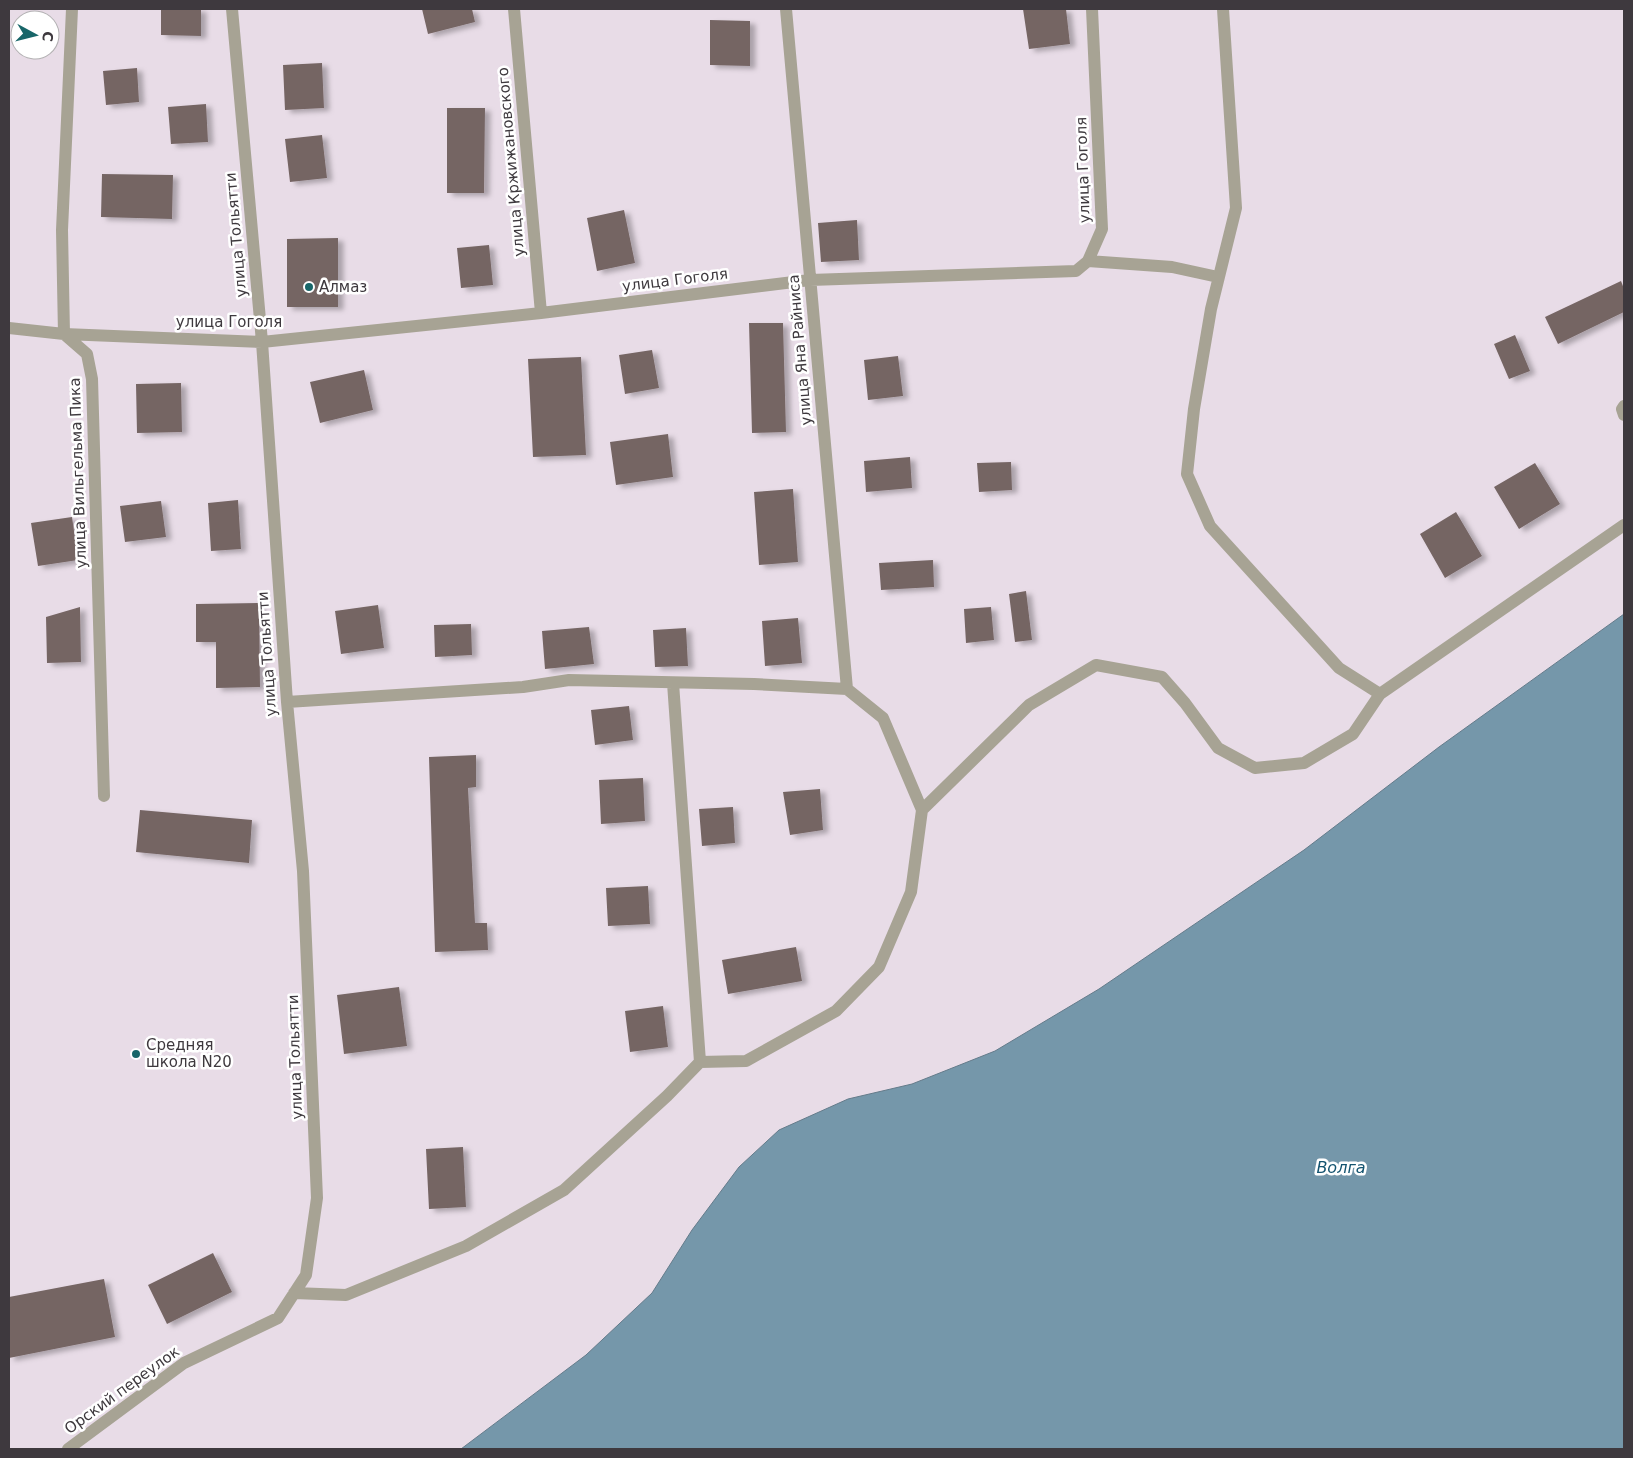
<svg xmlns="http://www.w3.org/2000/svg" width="1633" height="1458" font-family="'DejaVu Sans',sans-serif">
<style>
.water{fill:#7597aa;stroke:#647b8a}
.building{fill:#756564;filter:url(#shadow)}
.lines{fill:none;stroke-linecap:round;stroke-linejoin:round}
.minor{stroke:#a7a394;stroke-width:12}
.poi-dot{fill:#186669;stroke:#fff;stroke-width:2}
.labels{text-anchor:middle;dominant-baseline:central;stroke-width:5;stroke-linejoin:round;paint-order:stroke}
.street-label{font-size:15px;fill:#3e393e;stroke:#fff}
.poi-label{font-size:15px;fill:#3e393e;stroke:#fff;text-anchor:start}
.water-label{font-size:16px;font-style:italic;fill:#145470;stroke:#fff}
</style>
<defs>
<filter id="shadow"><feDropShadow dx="5.5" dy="3" stdDeviation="2.5" flood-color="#0004"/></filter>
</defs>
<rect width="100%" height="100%" fill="#e8dce7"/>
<path class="water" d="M1624,614V1449H461L586,1355L652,1293L692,1230L739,1167L779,1130L848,1099L912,1084L995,1051L1099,989L1304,850L1439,747Z"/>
<path class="building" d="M161,9H201V36L161,35Z
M422,9H472L475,22L428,34Z
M1023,9H1066L1070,44L1029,49Z
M710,20L750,21V66L710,65Z
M322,63L324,108L285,110L283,65Z
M137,68L139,102L106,105L103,71Z
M206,104L208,142L171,144L168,107Z
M447,108H485L484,193H447Z
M322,135L327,178L290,182L285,139Z
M102,174L173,175L172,219L101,217Z
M624,210L635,263L597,271L587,218Z
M857,220L859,260L821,262L818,223Z
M338,238V307H287V239Z
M489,245L493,285L461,288L457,248Z
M1621,281L1624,289V312L1558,344L1545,317Z
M749,323H783L786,432L752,433Z
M1515,335L1530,371L1509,379L1494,344Z
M652,350L659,388L625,394L619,355Z
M898,356L903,396L868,400L864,360Z
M581,357L586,455L533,457L528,359Z
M364,370L373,410L320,423L310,382Z
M181,383L182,432L137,433L136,384Z
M668,434L673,477L616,485L610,442Z
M910,457L912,488L866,492L864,461Z
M1011,462L1012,490L979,492L977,463Z
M1535,463L1560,504L1519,529L1494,487Z
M793,489L798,562L759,565L754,492Z
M238,500L241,549L211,551L208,503Z
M161,501L166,537L125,542L120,506Z
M1456,512L1482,556L1445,578L1420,534Z
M72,517L78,560L38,566L31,523Z
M933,560L934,587L881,590L879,563Z
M1026,591L1032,640L1015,642L1009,594Z
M259,603L260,687L216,688V642H196V604Z
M378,605L384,648L341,654L335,611Z
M80,607L81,662L47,663L46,617Z
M991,607L994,640L966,643L964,609Z
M798,618L802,663L765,666L762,621Z
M471,624L472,655L435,657L434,625Z
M589,627L594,664L545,669L542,631Z
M686,628L688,666L655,667L653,630Z
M629,706L633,740L595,745L591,710Z
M476,755V787L468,788L475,923H487L488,950L435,952L429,757Z
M643,778L645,821L601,824L599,780Z
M820,789L823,830L790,835L783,792Z
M733,807L735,843L702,846L699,809Z
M140,810L252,820L249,863L136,852Z
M648,886L650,924L608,926L606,888Z
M796,947L802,981L728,994L722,960Z
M399,987L407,1046L344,1054L337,995Z
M663,1006L668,1047L630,1052L625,1011Z
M463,1147L466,1207L429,1209L426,1149Z
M213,1253L232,1292L167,1324L148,1285Z
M104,1279L115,1337L9,1358V1297Z"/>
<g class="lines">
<path class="minor" d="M72,9L62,230L64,334L87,354L92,379L104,796
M514,9L541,313
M786,9L847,689
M1223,9L1236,208L1211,309L1194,409L1187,474L1210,526L1339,668L1380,694
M1088,261L1172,267L1218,277
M9,328L64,334L262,342L541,313L810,280L1076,271L1088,261L1102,229L1092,9
M1624,406L1622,409L1624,415
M287,702L523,687L569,680L754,684L847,689L883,718L922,810L911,892L879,967L836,1011L746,1061L700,1062
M922,810L1029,705L1096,665L1162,677L1185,703L1218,748L1255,768L1304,763L1353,734L1380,694L1624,525
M294,1293L346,1295L466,1246L564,1190L667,1096L700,1062L673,683
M68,1449L184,1363L278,1318L306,1275L317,1198L303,871L287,702L262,342L232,9"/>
</g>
<g class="poi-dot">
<circle cx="309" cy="287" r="5"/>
<circle cx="136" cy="1054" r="5"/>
</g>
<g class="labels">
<g class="street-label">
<text transform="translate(511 162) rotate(-95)">улица Кржижановского</text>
<text transform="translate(1083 170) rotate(-92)">улица Гоголя</text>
<text transform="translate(236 235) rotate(-95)">улица Тольятти</text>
<text transform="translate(675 280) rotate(-7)">улица Гоголя</text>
<text x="229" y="322">улица Гоголя</text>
<text transform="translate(800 350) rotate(-95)">улица Яна Райниса</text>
<text transform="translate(78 473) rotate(-92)">улица Вильгельма Пика</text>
<text transform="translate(267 654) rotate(-94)">улица Тольятти</text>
<text transform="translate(295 1057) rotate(-92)">улица Тольятти</text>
<text transform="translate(122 1390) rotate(-36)">Орский переулок</text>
</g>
<g class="poi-label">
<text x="319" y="287">Алмаз</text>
<text x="146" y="1045">Средняя<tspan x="146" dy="17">школа N20</tspan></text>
</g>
<g class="water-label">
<text x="1341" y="1167">Волга</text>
</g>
</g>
<rect width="1633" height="1458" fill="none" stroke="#3e393e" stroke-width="20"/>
<g transform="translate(35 35) rotate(97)"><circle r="24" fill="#ffffff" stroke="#b2b0b2"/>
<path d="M0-4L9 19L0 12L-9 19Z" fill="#186669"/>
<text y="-8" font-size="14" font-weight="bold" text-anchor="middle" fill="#3e393e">С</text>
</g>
</svg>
